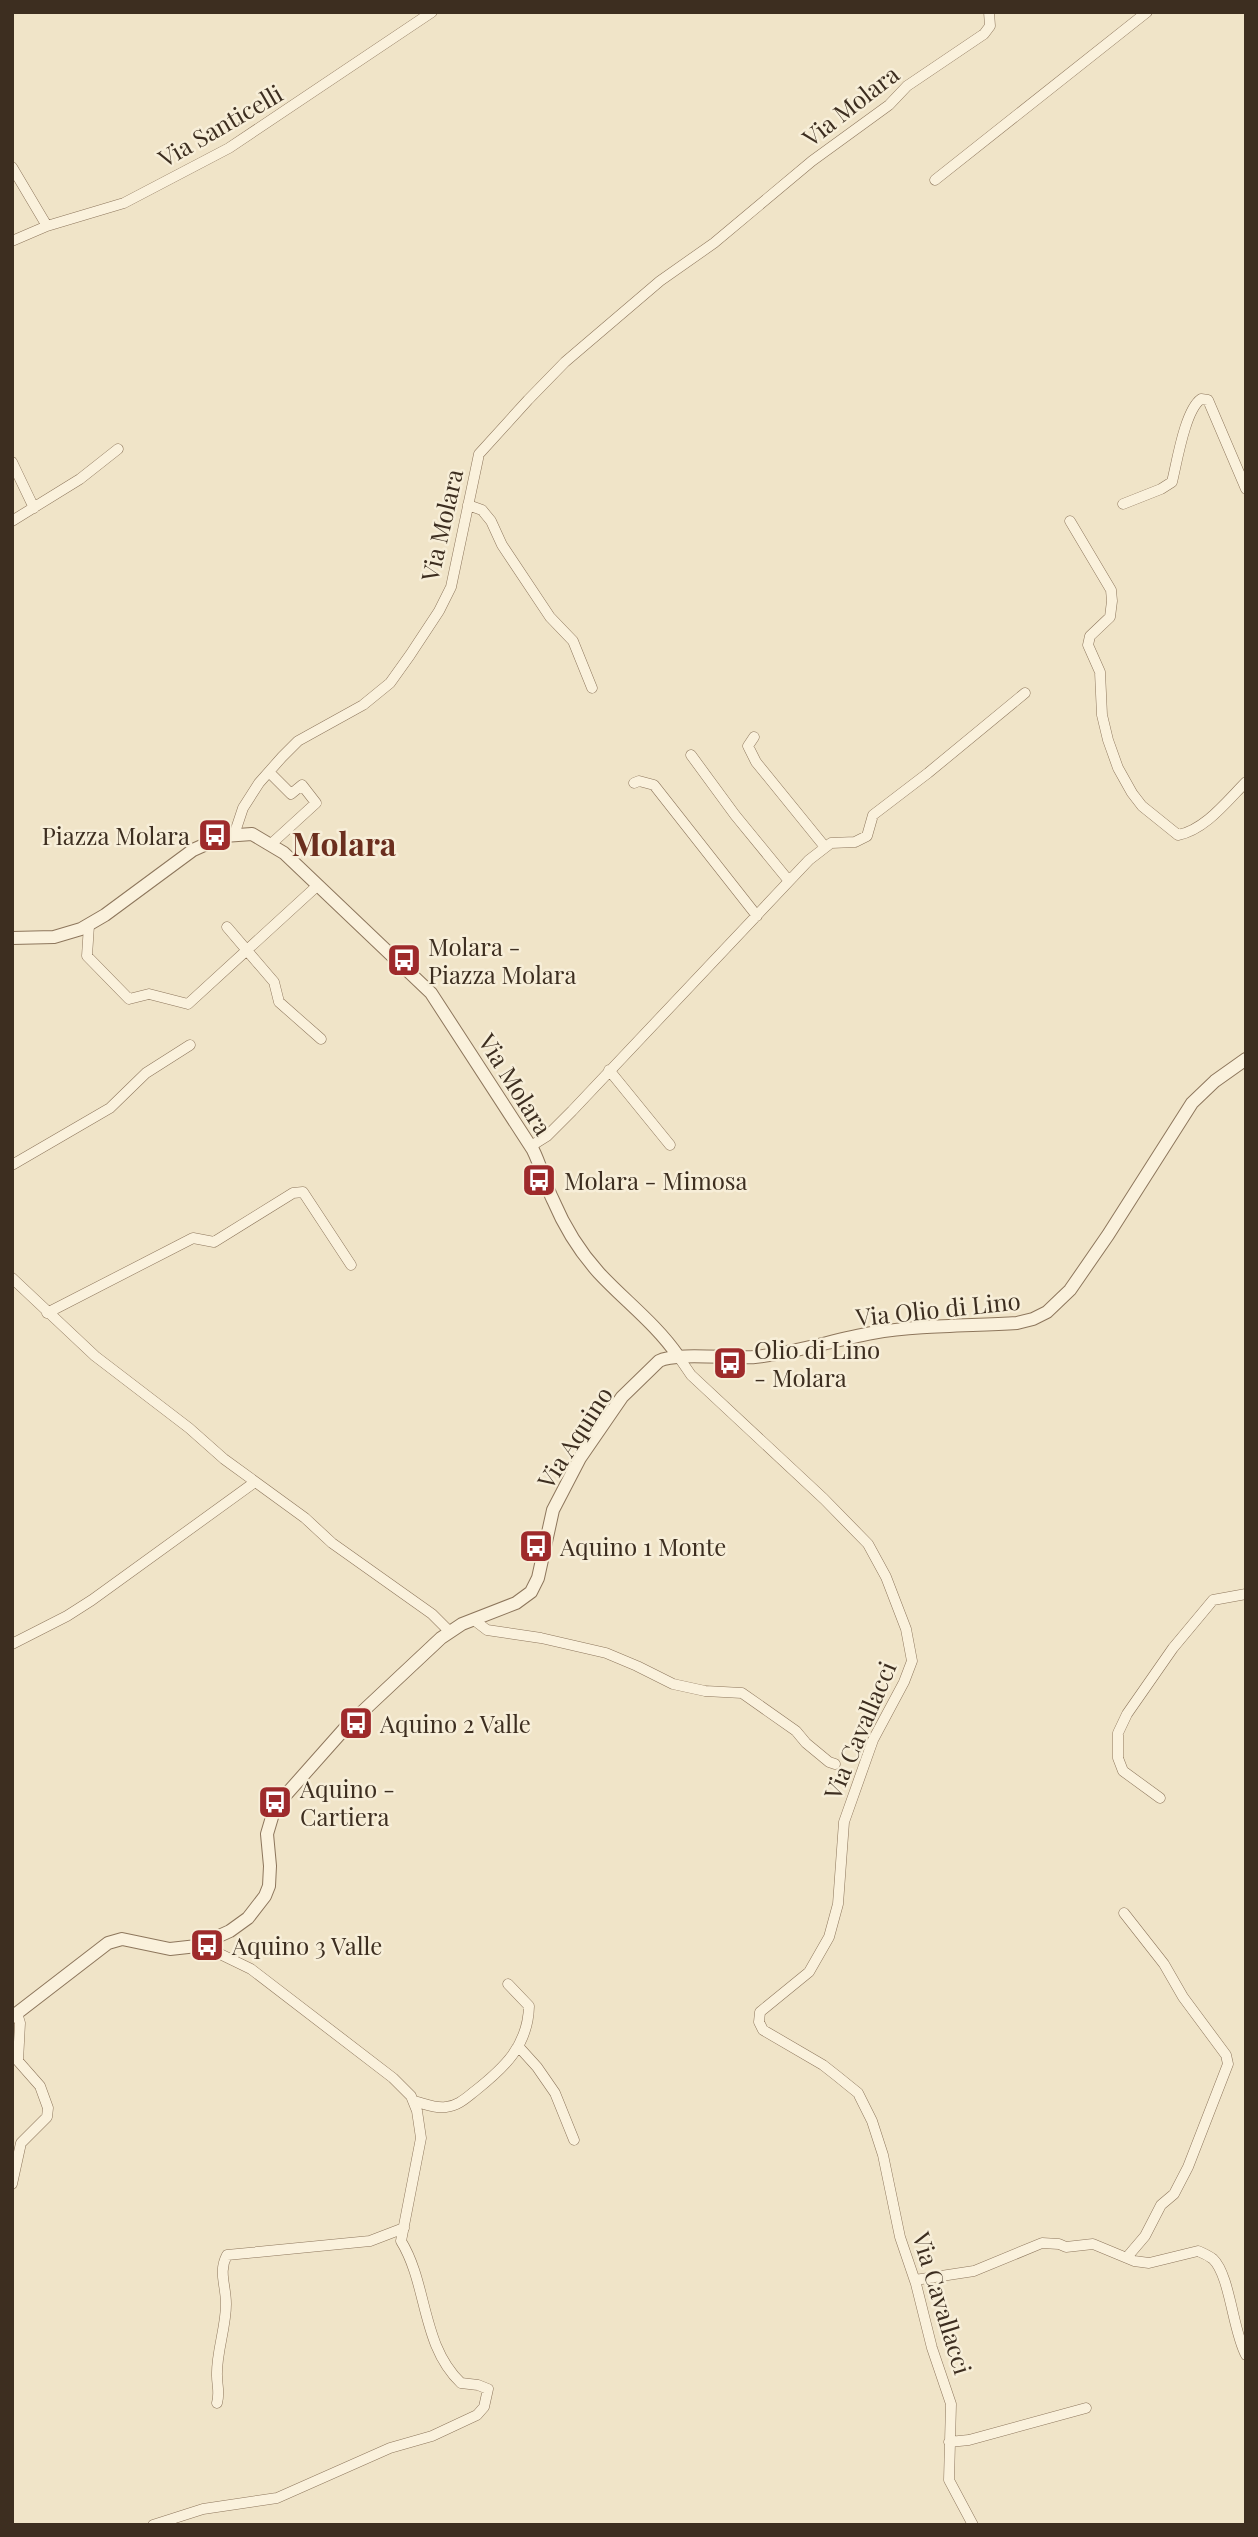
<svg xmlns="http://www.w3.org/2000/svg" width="1258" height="2537" font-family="'Playfair Display',serif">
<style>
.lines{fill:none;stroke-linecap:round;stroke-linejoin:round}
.minor-casing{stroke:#8d765c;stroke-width:11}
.tertiary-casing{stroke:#8d765c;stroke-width:14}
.minor{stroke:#faf1dc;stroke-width:10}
.tertiary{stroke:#faf1dc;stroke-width:12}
.labels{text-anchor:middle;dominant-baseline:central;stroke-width:5;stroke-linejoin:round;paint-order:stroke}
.street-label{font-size:24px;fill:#3d2e20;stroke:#f7eed8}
.poi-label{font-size:24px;fill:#3d2e20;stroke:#f7eed8;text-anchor:start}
.district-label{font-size:32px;font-weight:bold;fill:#6b2e1e;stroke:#f7eed8}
</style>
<rect width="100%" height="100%" fill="#f0e4c8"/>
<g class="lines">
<g class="minor-casing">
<path id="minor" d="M12,167L47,226
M935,180L1147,12
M12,241L47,226L124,203L229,148L432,12
M12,462L34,508
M1123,504L1161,489L1172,482C1177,462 1185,410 1201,399L1208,400L1246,489
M468,505L482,510L491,521L502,545L550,617L573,641L592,688
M12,521L80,479L118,449
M1070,521L1111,590L1112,601L1110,617L1090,636L1088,645L1100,672L1102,715L1108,740L1118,768L1132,793L1142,806L1178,835C1205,830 1227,801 1246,782
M754,737L748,746L756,762L825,847
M691,755L735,815L789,881
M269,772L291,794L302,785L316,803L270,845
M634,783L639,781L654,785L757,916
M234,835L243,808L259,783L282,757L298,741L363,705L390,683L410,655L439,611L451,587L479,454L528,400L565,362L660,281L714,243L812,161L889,105L907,86L984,34L990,26L989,12
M89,925L87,956L129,999L149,994L188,1004L317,886
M227,927L274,982L279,1002L321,1039
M609,1070L670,1145
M531,1146L547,1136L572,1111L809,860L831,843L855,842L867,836L873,815L928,773L1025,693
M12,1165L110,1108L146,1073L190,1045
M12,1278L95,1356L189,1428L224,1459L305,1518L332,1543L432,1614L450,1632
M47,1313L193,1238L214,1242L293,1193L303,1192L351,1265
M678,1356L691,1375L824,1499L868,1544L886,1577L906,1629L912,1661L904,1682L873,1740L844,1822L838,1904L829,1937L809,1972L760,2012L759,2022L763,2030L823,2065L837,2076L858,2093L872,2121L883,2155L900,2237L916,2284L932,2348L951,2404L949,2480L973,2525
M474,1620L487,1630L541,1638L606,1653L637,1666L673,1684L705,1691L742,1693L796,1731L806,1743L829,1762L835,1764
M12,1644L67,1616L92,1600L255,1482
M1160,1798L1123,1771L1118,1758V1733L1127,1714L1173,1648L1213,1600L1246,1594
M1124,1913L1164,1964L1183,1997L1226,2055L1228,2064L1188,2167L1174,2194L1161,2205L1145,2236L1128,2256
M518,2046L537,2067L555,2093L574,2140
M413,2101C423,2103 436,2109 446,2107C458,2106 466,2098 475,2091C504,2068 528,2046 529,2006L508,1984
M12,2184L21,2143L47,2117L48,2108L40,2086L18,2061L20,2023L17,2013
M915,2280L974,2271L1042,2243L1059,2244L1066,2247L1093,2244L1134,2261L1149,2263L1198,2251C1203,2253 1209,2256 1213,2259C1230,2275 1233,2332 1246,2355
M217,2403C220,2392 217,2386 217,2376C216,2353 226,2328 226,2304C226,2285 218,2272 227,2255L370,2241L404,2228
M949,2442L969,2440L1086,2408
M153,2525L203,2509L277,2498L390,2448L432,2436L477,2415L484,2407L488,2389L478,2385L461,2383C421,2345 428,2285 401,2241L421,2138L417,2111L411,2096L393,2078L251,1969L218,1953L209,1942"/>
</g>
<g class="tertiary-casing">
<path id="tertiary" d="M12,938L54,937L81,929L105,915L193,850L224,836L252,834L284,853L431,993L533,1150C541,1166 545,1184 553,1200C564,1226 580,1252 599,1273C625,1301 656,1324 678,1356
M12,2017L108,1943L122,1939L170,1949L197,1946L230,1931L248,1918L265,1896L269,1886L270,1866L267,1834L275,1807L346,1727L441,1638L462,1624L516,1603L531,1592L538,1578L553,1510L580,1458L622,1397L659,1361C675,1352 733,1359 755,1357C795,1353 833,1340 872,1333C920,1325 968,1326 1017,1323L1033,1319L1047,1312L1070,1290L1108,1235L1192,1103L1215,1081L1246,1059"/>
</g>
<use href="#minor" class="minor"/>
<use href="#tertiary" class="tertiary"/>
</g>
<defs>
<g id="bus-square" transform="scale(1.75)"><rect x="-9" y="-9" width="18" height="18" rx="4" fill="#9e2a2b" stroke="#f7eed8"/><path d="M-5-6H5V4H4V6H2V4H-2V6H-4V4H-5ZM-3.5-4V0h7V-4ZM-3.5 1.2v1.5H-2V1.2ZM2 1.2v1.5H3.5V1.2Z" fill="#fff"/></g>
</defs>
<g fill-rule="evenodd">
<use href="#bus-square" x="215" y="835"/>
<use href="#bus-square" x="404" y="960"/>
<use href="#bus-square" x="539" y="1180"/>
<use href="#bus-square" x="730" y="1363"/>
<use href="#bus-square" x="536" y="1546"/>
<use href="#bus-square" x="356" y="1723"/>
<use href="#bus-square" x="275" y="1802"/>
<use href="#bus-square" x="207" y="1945"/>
</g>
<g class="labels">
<g class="street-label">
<text transform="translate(850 105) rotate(-38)">Via Molara</text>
<text transform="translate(220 125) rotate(-30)">Via Santicelli</text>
<text transform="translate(441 525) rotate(-77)">Via Molara</text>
<text transform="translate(516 1084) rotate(58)">Via Molara</text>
<text transform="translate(938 1308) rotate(-6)">Via Olio di Lino</text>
<text transform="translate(574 1437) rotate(-57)">Via Aquino</text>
<text transform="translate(859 1730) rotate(-67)">Via Cavallacci</text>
<text transform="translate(943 2303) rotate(73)">Via Cavallacci</text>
</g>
<g class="poi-label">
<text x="190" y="835" text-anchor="end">Piazza Molara</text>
<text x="428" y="946">Molara -<tspan x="428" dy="28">Piazza Molara</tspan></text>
<text x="564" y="1180">Molara - Mimosa</text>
<text x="754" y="1349">Olio di Lino<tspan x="754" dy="28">- Molara</tspan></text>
<text x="560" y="1546">Aquino 1 Monte</text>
<text x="380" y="1723">Aquino 2 Valle</text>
<text x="300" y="1788">Aquino -<tspan x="300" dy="28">Cartiera</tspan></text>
<text x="232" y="1945">Aquino 3 Valle</text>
</g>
<g class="district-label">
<text x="344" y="842">Molara</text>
</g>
</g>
<rect width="1258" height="2537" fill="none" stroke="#3d2e20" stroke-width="28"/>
</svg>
